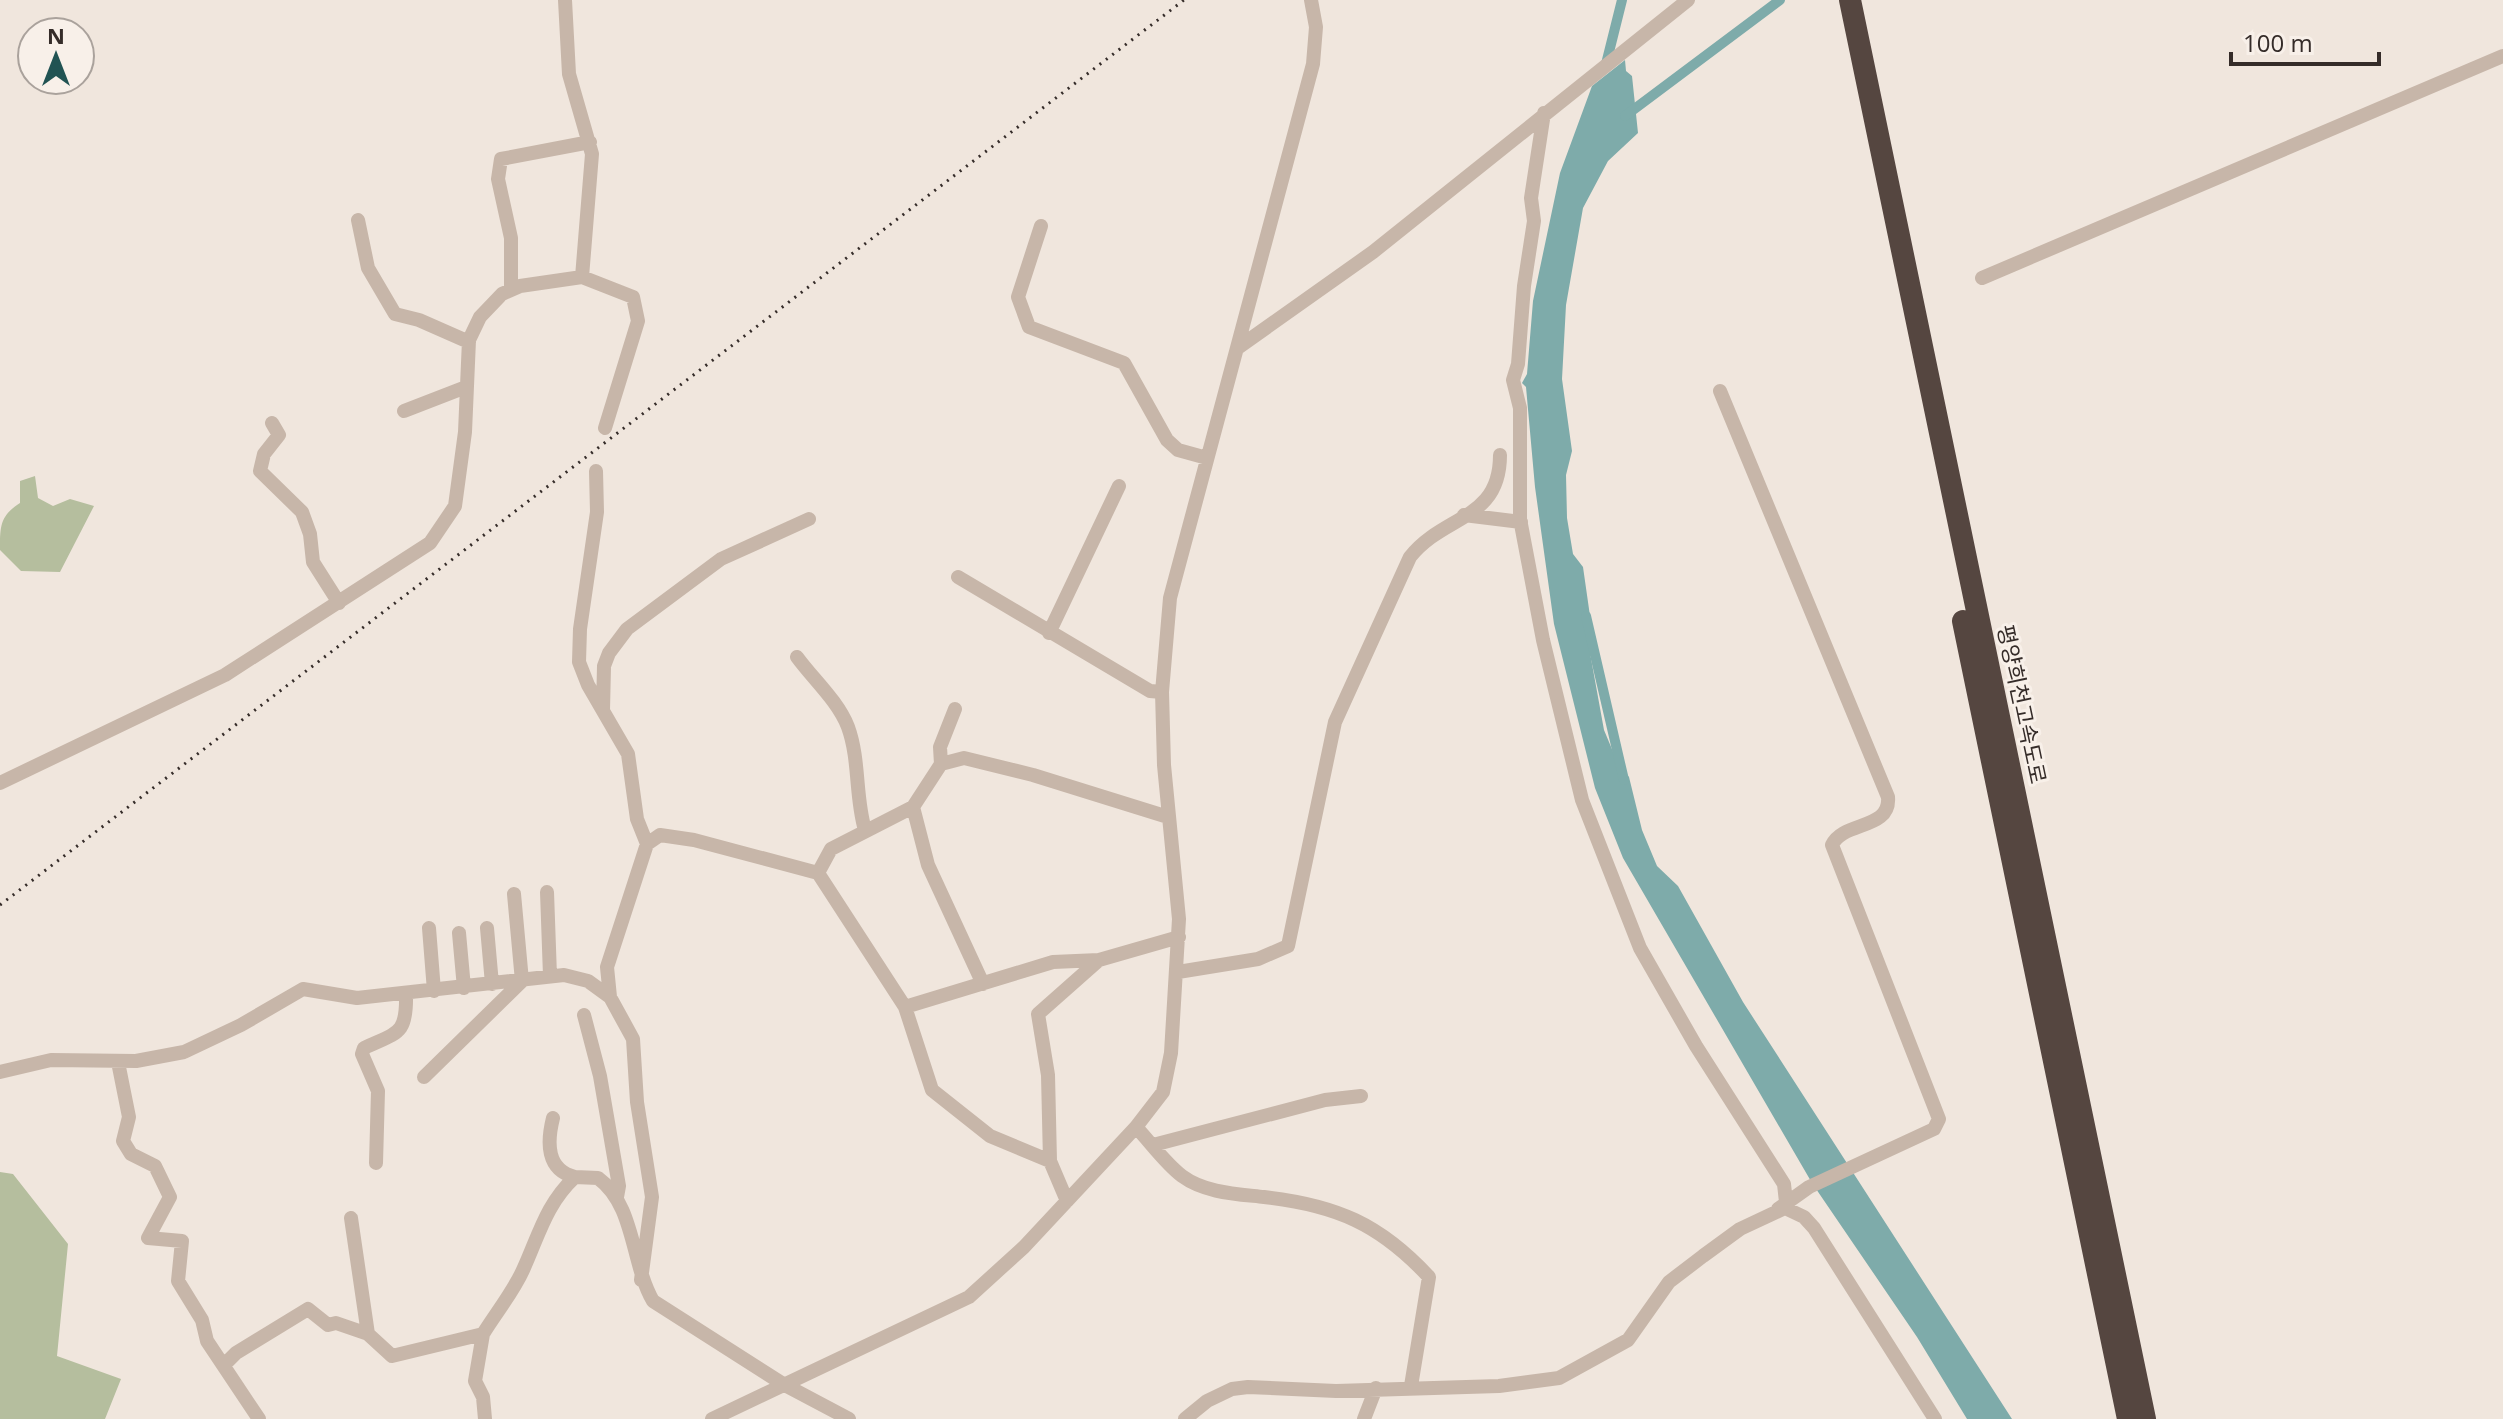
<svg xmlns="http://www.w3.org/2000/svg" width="2503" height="1419" font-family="'Open Sans','Noto Sans KR',sans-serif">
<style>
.green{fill:#b5be9e}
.water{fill:#7eabaa}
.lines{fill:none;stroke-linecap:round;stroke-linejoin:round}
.canal{stroke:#7eabaa;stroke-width:10}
.minor{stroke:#c7b6a9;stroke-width:14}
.highway{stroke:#554640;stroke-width:22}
.rail{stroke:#352c29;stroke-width:3;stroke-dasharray:2 6;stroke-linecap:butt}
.labels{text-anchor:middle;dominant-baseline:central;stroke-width:6;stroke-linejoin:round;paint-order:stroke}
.street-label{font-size:22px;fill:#352c29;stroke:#f8f0e9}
</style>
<rect width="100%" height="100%" fill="#f0e6dd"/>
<path class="green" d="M35,476L38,498L53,506L70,499L94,506L60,572L21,571L0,550C0,526 0,516 20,503V481Z
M0,1172L13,1174L68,1244L57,1356L121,1379L105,1419H0Z"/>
<path class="water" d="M1625,60L1626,71L1632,76L1638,133L1608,161L1583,208L1566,305L1562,379L1572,451L1566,475L1567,518L1573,554L1583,567L1590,616V653L1604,730L1619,766L1629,777L1642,830L1657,866L1678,886L1743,1002L2012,1419H1967L1917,1337L1812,1183L1623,858L1595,788L1554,624L1535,487L1526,387L1522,383L1527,374L1533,301L1560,173L1592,86Z"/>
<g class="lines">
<path class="canal" d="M1605,68L1622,0
M1625,116L1780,0
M1586,616L1624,780"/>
<path class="minor" d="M565,0L569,74L592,154L582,277
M1544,113L1531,198L1534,221L1524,286L1518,364L1513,380L1520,408V519L1543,640L1582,800L1640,948L1696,1046L1784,1184L1786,1202
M358,220L368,268L395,314L419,320L469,342
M1041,226L1018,297L1029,327L1124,363L1167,440L1178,450L1207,458
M1982,278L2503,56
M511,289V238L498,179L501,159L590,142
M1239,347L1373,252L1688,0
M1720,391L1888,797C1891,830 1843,821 1832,845L1939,1119L1934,1129L1809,1187L1778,1209
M404,411L466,387
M272,423L279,435L264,454L260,471L302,512L310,534L313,562L339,603
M596,471L597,512L580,629L579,662L588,685L628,754L637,819L647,844
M1464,515L1521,522
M958,577L1150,691L1162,692
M1049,633L1119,486
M797,657C813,679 838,701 848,727C860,760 855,797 865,830
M603,710L604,666L609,653L627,629L721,559L809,519
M941,764L964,758L1033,775L1168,817
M0,783L225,675L430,543L455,506L465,432L469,340L480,317L502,294L520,286L582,277L633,297L638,321L605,428
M913,807L928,865L983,984
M818,873L831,849L913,807L941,764L940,747L955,709
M547,892L550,976
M429,928L434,991
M487,928L492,984
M459,933L464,988
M1178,972L1258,959L1288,946L1335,722L1410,557C1444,514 1500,521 1500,455
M905,1007L1053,962L1099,960L1179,937
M584,1015L600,1076L619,1186L617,1197
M118,1062L129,1117L123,1141L131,1154L155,1166L170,1197L148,1238L182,1241L178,1281L202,1320L207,1341L259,1419
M0,1072L51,1060L136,1061L184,1052L241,1025L303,989L357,998L564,975L588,981L610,997
M424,1077L522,981L514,894
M553,1118C547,1142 546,1170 575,1177
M1136,1127C1151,1143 1165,1163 1182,1176C1205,1193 1237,1194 1264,1197C1336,1205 1380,1224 1429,1277L1411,1386
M1153,1145L1325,1100L1361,1096
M1050,1161L1048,1075L1038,1014L1099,960
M376,1163L378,1091L362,1054L364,1048C398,1032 407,1035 406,994
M351,1218L368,1334L392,1356L483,1334C496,1313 513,1292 523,1270C539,1235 546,1204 575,1177L598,1178C635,1205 631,1263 653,1301L783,1384L849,1419
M641,1280L652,1197L637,1102L633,1039L610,997L607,967L647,844L660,835L694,840L818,873L905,1007L932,1090L990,1136L1050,1161L1067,1201
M483,1334L475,1381L483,1397L485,1419
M225,1364L236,1353L308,1309L328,1325L336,1323L368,1334
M712,1419L969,1297L1024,1247L1136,1127L1163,1092L1171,1053L1179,919L1164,765L1162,692L1170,598L1313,64L1316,27L1311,0
M1185,1419L1207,1401L1232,1389L1248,1387L1336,1391L1499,1386L1559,1378L1628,1340L1669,1282L1703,1256L1740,1229L1785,1208L1804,1217L1814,1228L1935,1419
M1364,1419L1376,1388"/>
<path class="highway" d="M1850,0L2145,1419
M1963,621L2128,1419"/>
<path class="rail" d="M0,905L1184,0"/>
</g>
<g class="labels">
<g class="street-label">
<text transform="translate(2023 704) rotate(78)">평양희천고속도로</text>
</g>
</g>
<g transform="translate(56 56)"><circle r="38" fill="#f8f0e9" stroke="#aaa29c" stroke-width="2"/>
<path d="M0-6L14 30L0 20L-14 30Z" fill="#215353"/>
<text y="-12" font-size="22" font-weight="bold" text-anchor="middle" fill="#352c29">N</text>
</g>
<path d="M2231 52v12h148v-12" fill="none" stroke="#352c29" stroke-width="4"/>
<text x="2243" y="52" font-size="24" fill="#352c29" stroke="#f8f0e9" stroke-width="6" paint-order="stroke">100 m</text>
</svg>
